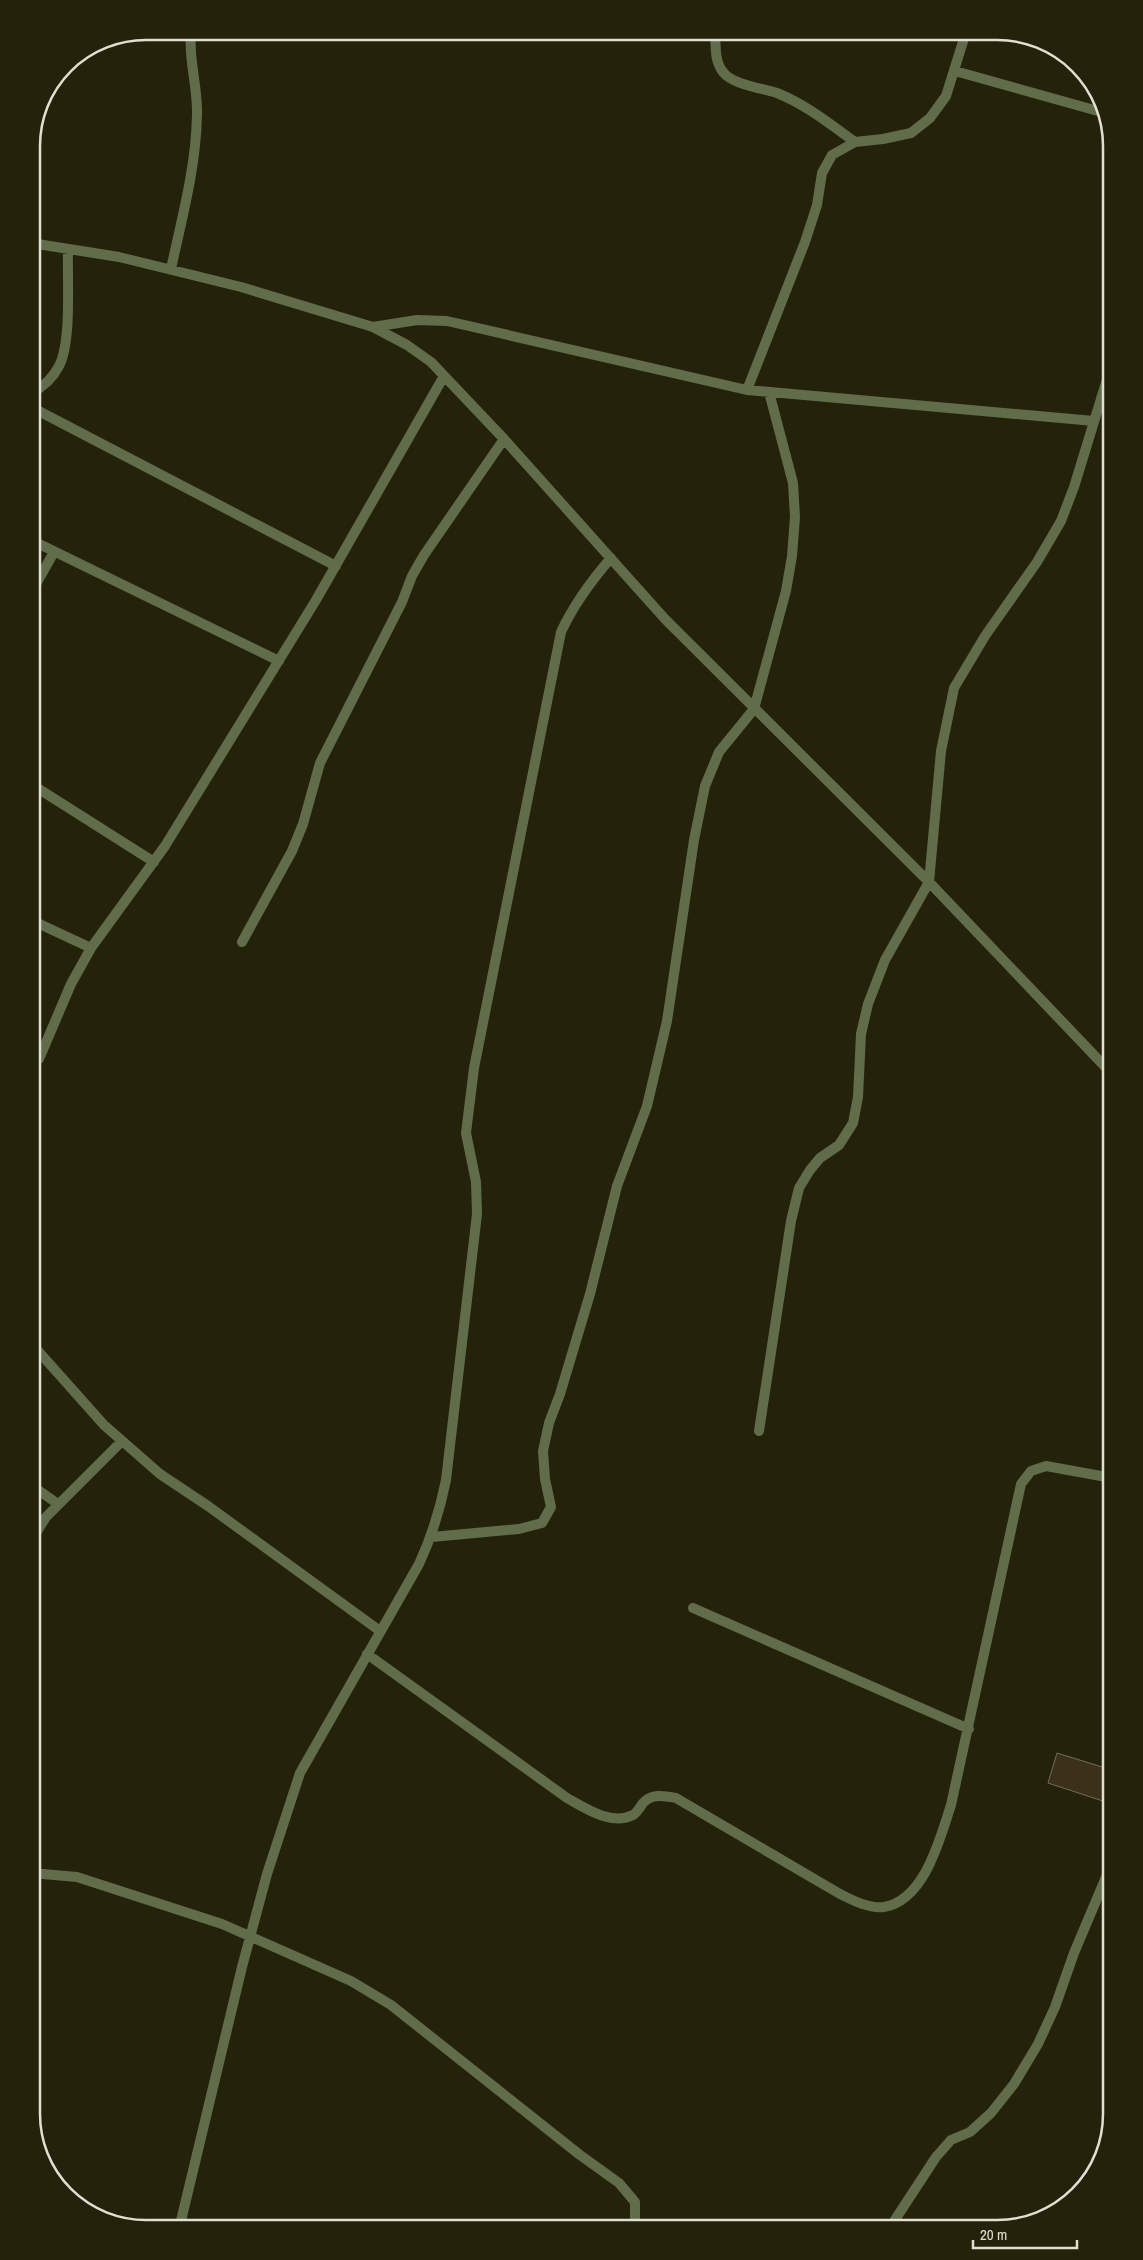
<svg xmlns="http://www.w3.org/2000/svg" width="1143" height="2260" font-family="'Archivo Narrow',sans-serif">
<style>
.building{fill:#3b311a;stroke:#776c54}
.lines{fill:none;stroke-linecap:round;stroke-linejoin:round}
.minor{stroke:#616d4a;stroke-width:10}
.rim{fill:none;stroke:#e0dfd1;stroke-width:2.5}
</style>
<rect width="100%" height="100%" fill="#24220a"/>
<path class="building" d="M1112,1510V1537L1106,1536Z
M1057,1753L1112,1770V1804L1048,1783Z"/>
<g class="lines">
<path class="minor" d="M715,31C716,45 714,61 723,72C733,85 762,88 777,93C805,104 830,124 855,142
M955,71L1105,113
M31,243L119,257L241,287L373,327L407,345L431,362L504,439L665,619L929,882L1112,1074
M171,269C182,218 196,167 197,115C198,87 188,59 191,31
M373,327L417,320L447,321L747,390L1094,421
M747,390L805,242L817,205L822,173L832,155L855,142L883,139L911,133L930,118L946,96L966,32
M31,393C43,387 53,378 59,366C72,341 67,279 68,249
M31,407L336,566
M31,540L279,661
M31,593L54,552
M31,784L154,862
M31,920L91,948
M242,942L292,851L303,824L320,763L402,602L412,576L424,555L504,439
M39,1059L71,984L91,948L165,846L316,600L444,376
M31,1343L104,1425L160,1474L208,1506L380,1631
M759,1431L791,1221L799,1188L810,1170L820,1158L839,1145L853,1123L858,1097L861,1034L868,1004L885,960L929,882L941,751L954,688L985,636L1037,562L1061,521L1074,487L1112,363
M31,1485L58,1504
M432,1537L519,1529L542,1523L551,1507L545,1479L543,1451L549,1423L560,1394L590,1294L617,1186L647,1106L667,1021L694,840L705,786L719,752L754,709L786,591L792,556L795,517L793,483L769,392
M31,1541L46,1517L122,1441
M693,1608L969,1729
M367,1654L567,1798C585,1808 611,1826 633,1815C637,1813 640,1807 643,1803C652,1793 665,1796 676,1798L840,1894C852,1900 869,1909 884,1907C925,1900 940,1838 951,1805L1021,1484L1031,1471L1046,1466L1112,1478
M31,1873L77,1877L222,1924L351,1981L391,2005L580,2155L619,2183L635,2202V2219L632,2229
M179,2229L242,1967L267,1874L300,1773L419,1564C432,1536 440,1510 446,1480L477,1214L476,1182L466,1133L474,1068L561,632C574,604 591,581 611,558
M889,2229L936,2157L951,2140L970,2132L991,2113L1014,2084L1038,2044L1055,2007L1074,1953L1112,1863"/>
</g>
<path d="M0 0H1143V2260H0ZM146 40H997A106 106 0 0 1 1103 146V2114A106 106 0 0 1 997 2220H146A106 106 0 0 1 40 2114V146A106 106 0 0 1 146 40Z" fill="#24220a" fill-rule="evenodd"/>
<path class="rim" d="M146 40H997A106 106 0 0 1 1103 146V2114A106 106 0 0 1 997 2220H146A106 106 0 0 1 40 2114V146A106 106 0 0 1 146 40Z"/>
<path d="M973 2240v8h104v-8" fill="none" stroke="#e0dfd1" stroke-width="2.5"/>
<text x="980" y="2240" font-size="15" fill="#e0dfd1" stroke="#24220a" stroke-width="4" paint-order="stroke">20 m</text>
</svg>
